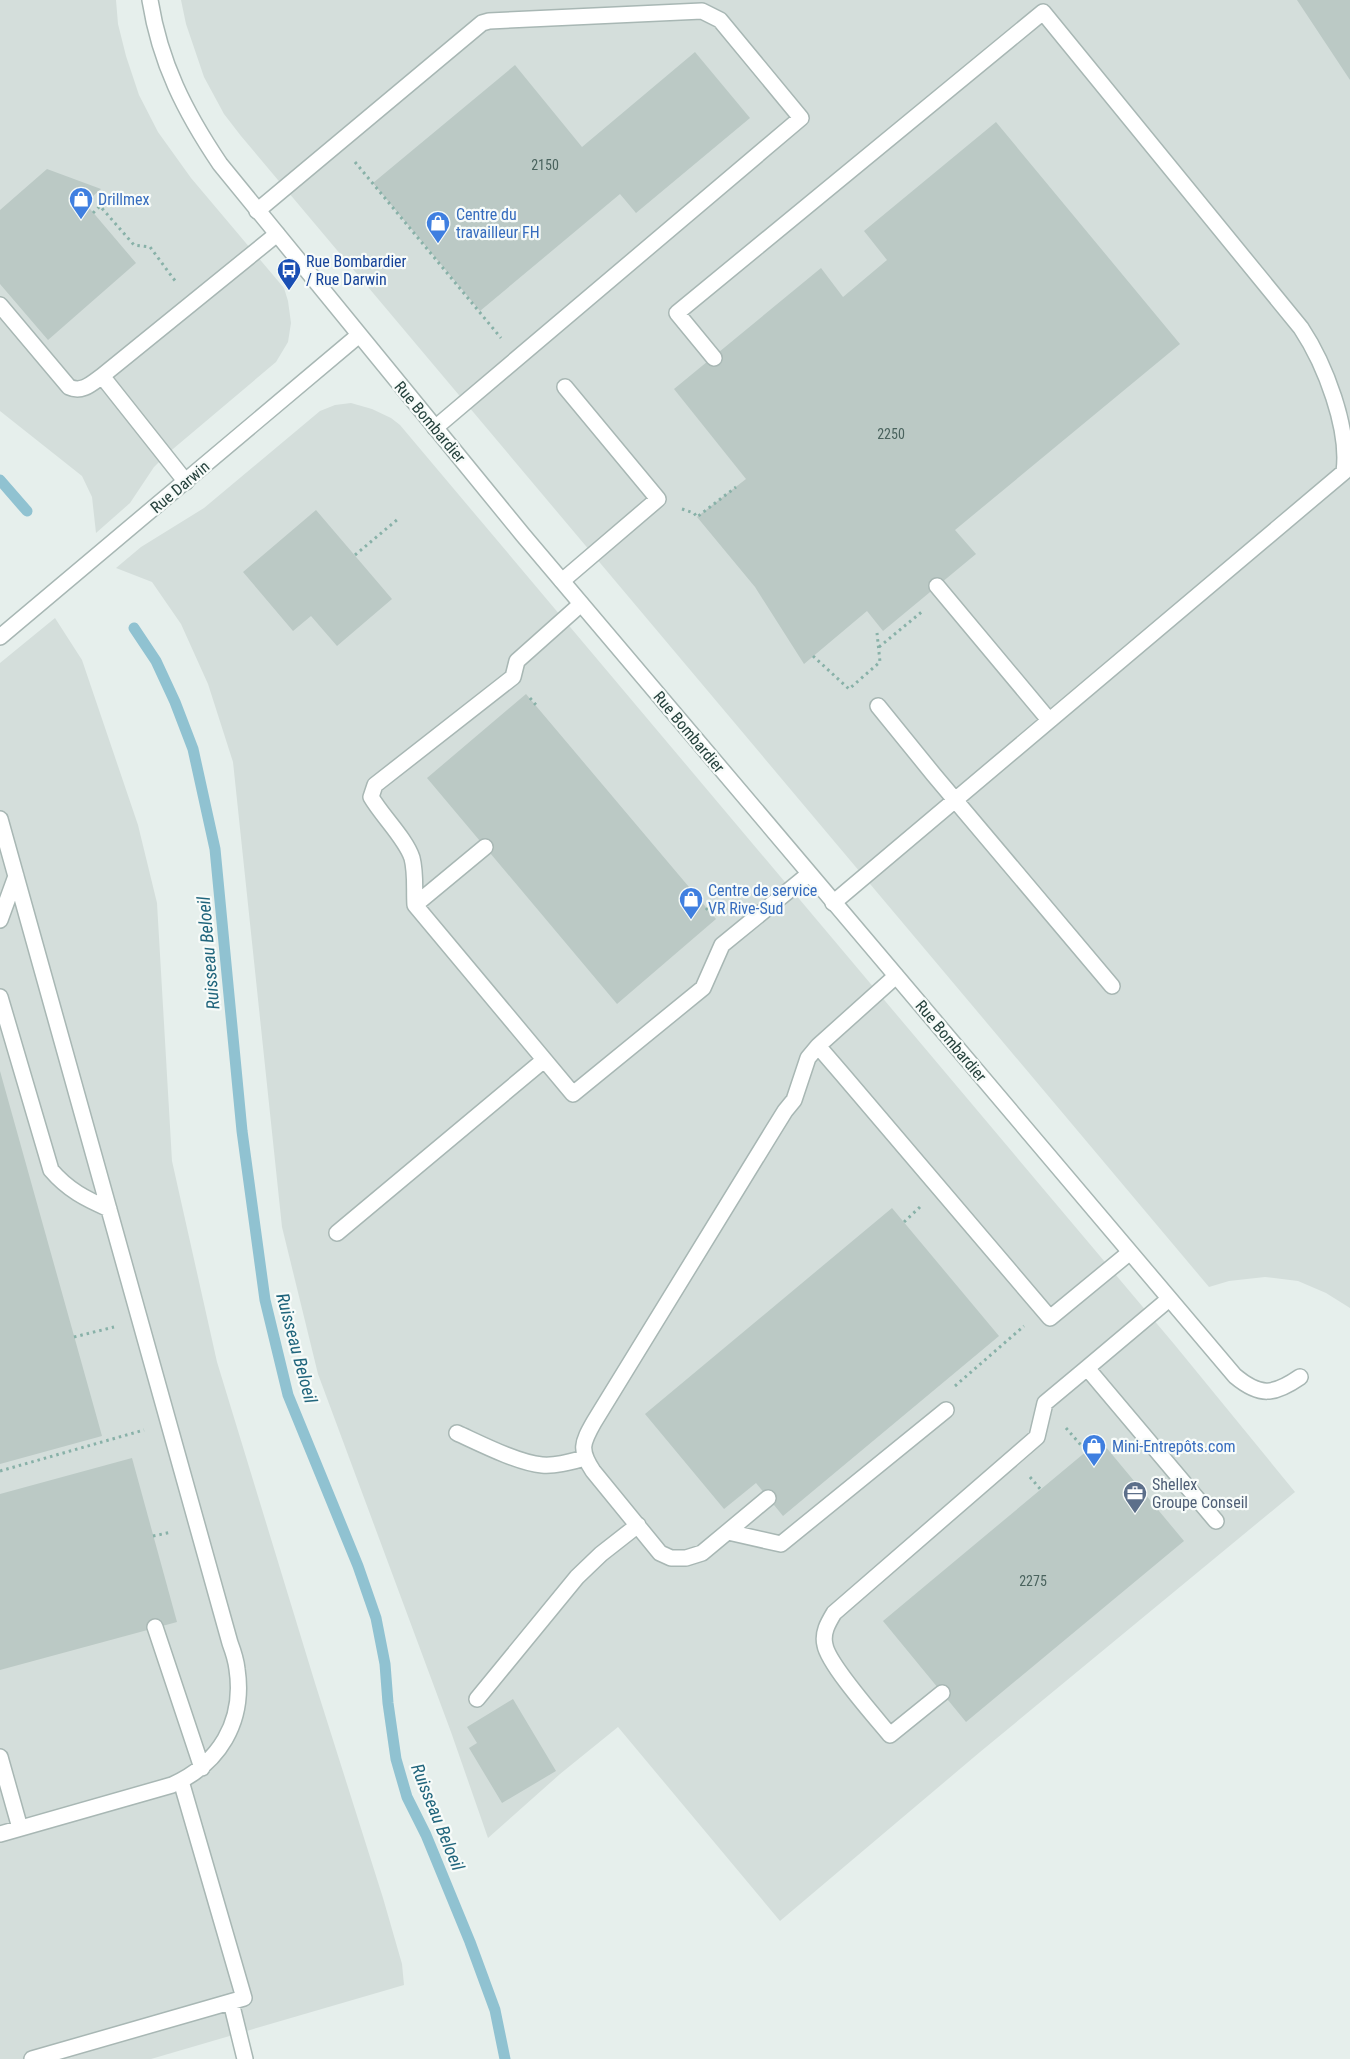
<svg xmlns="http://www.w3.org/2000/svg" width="1350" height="2059" font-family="'Roboto Condensed',sans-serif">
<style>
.built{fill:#d4dedb}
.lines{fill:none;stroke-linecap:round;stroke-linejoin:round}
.stream{stroke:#90c2d1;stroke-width:11}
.building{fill:#bbc9c5}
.service-casing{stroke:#a8b7b4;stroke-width:18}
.minor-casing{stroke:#a8b7b4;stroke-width:18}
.path{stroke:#88b1a8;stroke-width:3;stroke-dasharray:2.5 4;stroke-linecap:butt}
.service{stroke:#fff;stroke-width:15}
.minor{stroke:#fff;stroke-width:15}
.labels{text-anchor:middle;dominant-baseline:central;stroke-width:4.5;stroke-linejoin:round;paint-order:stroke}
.number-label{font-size:14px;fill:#4a635e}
.shop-label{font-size:16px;fill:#366cbe;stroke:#f7fbf9;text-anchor:start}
.transit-label{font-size:16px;fill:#164399;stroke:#f7fbf9;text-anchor:start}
.street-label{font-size:16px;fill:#25413c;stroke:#f7fbf9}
.service-label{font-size:16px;fill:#4e5e75;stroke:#f7fbf9;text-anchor:start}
.water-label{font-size:18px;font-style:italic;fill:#20657c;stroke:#f7fbf9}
</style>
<rect width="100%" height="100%" fill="#e6efec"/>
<path class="built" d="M0,0H116L118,24L126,56L139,95L158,132L191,178L284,288L288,301L291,323L288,342L276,362L167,454L154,467L130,503L96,533L92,497L82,476L0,411Z
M181,0H1350V1308L1326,1293L1298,1281L1265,1277L1229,1281L1209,1287L241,136L224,114L204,77L186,24Z
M351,403L372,409L391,418L400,425L1174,1344L1295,1492L980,1752L780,1921L618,1727L560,1774L488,1838L451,1732L318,1374L282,1227L233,762L208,684L181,624L152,582L116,568L141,547L204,508L320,411L335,405Z
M55,618L82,660L138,825L157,903L172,1161L217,1362L315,1683L383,1898L402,1964L404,1985L151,2059H0V663Z"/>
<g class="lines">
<path class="stream" d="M0,480L27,511
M134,628L156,661L175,702L193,749L215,849L242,1131L265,1300L288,1395L358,1566L376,1618L385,1664L388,1703L396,1759L407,1797L426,1835L470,1942L495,2010L505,2059"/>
</g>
<path class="building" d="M1297,0H1350V80Z
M695,52L750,118L636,213L620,194L480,311L373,183L515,65L582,147Z
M996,122L1180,344L955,530L976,554L883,631L867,611L804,664L755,587L697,517L746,479L674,389L821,268L843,297L887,260L864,231Z
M47,169L101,189L85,203L136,263L48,340L0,284V210Z
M316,510L392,599L337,646L311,616L293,631L243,572Z
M526,694L716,919L617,1004L427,778Z
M0,1071L102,1436L0,1464Z
M892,1208L999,1336L783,1516L756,1483L724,1509L645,1414Z
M1100,1440L1184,1541L966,1722L883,1621Z
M132,1458L177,1622L0,1670V1494Z
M513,1699L556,1771L502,1803L469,1748L477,1743L467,1727Z"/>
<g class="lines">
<g class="service-casing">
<path id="service" d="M257,211L482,23L489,21L702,11L720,20L801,118L435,428
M0,305L69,387C82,393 91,384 102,376
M714,358L677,313L1043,12L1301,328C1325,364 1350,429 1344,472L833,903
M186,482L102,376L277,234
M562,581L658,499L565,387
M937,586L1049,720
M878,706L934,775L1112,986
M0,819L230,1643C233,1651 236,1660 237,1669C245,1722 219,1764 172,1785L0,1834
M485,847L415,905L573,1094L703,988L722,945L809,874
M415,905C414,890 416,873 412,858C406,839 382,816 371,797L375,785L513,677L517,661L581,604
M0,920L16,876
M896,976L818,1046L843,1075L1050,1318L1129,1253
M0,997L51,1170C68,1190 86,1199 109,1209
M337,1233L544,1060
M1169,1299L1087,1368L1216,1521
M457,1433C479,1443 518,1463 542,1465C557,1466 570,1462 585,1458
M768,1498L702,1553L686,1558H671L660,1553L593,1471C579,1450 582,1443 594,1422L772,1132L785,1111L794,1100L808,1058L818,1046
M728,1532L781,1544L946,1410
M155,1627L202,1768
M942,1693L890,1735C876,1718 828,1664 825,1645C822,1633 828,1623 834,1613L1037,1437L1045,1403L1087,1368
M477,1699L577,1577L601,1554L638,1525
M0,1757L20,1828
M231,2002L245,2059
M32,2059L244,1998L181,1781"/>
</g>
<g class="minor-casing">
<path id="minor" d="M150,0C160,63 185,112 220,164L523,535L1235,1376C1260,1397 1274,1395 1300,1377
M0,637L359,335"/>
</g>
<path class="path" d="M355,162L501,338
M93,213L100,206L134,245L150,247L176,282
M682,509L694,513L697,517L736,487
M355,555L398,519
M879,647L924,610
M813,656L849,689L880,662L877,633
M530,698L536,705
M706,908L714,917
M904,1222L920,1207
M74,1337L114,1327
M955,1386L1024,1326
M1066,1428L1087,1452
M0,1471L144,1430
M1030,1477L1041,1490
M1152,1504L1161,1496
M153,1536L172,1532"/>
<use href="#service" class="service"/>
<use href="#minor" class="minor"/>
</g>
<defs>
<g id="shop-pin" transform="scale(1.25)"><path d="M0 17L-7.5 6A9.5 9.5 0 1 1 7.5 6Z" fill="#3f7fe0" stroke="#f7fbf9"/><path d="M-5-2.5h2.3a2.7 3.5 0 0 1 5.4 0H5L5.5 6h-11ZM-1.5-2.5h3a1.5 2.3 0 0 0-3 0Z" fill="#fff"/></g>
<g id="bus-pin" transform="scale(1.25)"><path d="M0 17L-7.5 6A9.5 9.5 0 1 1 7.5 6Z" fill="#1a4fb4" stroke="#f7fbf9"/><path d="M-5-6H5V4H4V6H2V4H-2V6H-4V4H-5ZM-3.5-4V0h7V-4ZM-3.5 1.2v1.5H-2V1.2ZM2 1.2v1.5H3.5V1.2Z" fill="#fff"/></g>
<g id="office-pin" transform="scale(1.25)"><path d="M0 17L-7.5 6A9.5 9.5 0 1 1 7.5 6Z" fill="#5c6f8a" stroke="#f7fbf9"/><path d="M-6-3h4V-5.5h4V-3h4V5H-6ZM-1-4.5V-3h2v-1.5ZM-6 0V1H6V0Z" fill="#fff"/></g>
</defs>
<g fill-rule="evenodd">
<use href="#shop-pin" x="81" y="199"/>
<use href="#shop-pin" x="438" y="223"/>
<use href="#bus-pin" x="289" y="270"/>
<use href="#shop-pin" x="691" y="899"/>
<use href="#shop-pin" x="1094" y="1446"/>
<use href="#office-pin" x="1135" y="1493"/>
</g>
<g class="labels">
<g class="number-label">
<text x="545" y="165">2150</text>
<text x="891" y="434">2250</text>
<text x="1033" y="1581">2275</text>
</g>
<g class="shop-label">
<text x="98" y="199">Drillmex</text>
<text x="456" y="214">Centre du<tspan x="456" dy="18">travailleur FH</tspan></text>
<text x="708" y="890">Centre de service<tspan x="708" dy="18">VR Rive-Sud</tspan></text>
<text x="1112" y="1446">Mini-Entrepôts.com</text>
</g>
<g class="transit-label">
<text x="306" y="261">Rue Bombardier<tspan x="306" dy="18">/ Rue Darwin</tspan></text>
</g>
<g class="street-label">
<text transform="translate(430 422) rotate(50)">Rue Bombardier</text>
<text transform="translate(180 487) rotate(-40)">Rue Darwin</text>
<text transform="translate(689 732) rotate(50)">Rue Bombardier</text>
<text transform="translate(951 1041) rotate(50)">Rue Bombardier</text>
</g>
<g class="service-label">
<text x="1152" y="1484">Shellex<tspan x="1152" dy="18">Groupe Conseil</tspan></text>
</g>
<g class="water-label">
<text transform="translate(208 953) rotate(-95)">Ruisseau Beloeil</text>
<text transform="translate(297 1348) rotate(75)">Ruisseau Beloeil</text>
<text transform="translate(438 1817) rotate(68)">Ruisseau Beloeil</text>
</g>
</g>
</svg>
